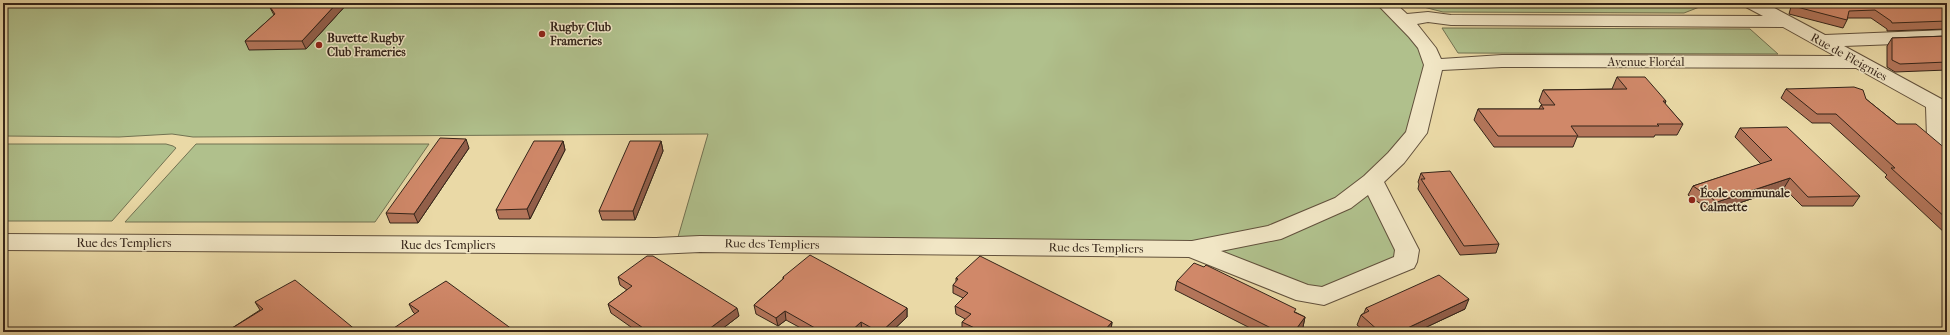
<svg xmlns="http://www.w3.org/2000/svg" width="1950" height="335" font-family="'IM FELL French Canon',serif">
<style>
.green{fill:#b0c08c;stroke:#727252}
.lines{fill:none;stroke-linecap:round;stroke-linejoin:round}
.minor-casing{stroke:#62513c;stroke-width:2}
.minor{fill:#f1e6c5;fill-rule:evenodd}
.wall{fill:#b3755a;stroke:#342419}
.shaded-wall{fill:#925f4a;stroke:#342419}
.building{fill:#d08869;stroke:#342419}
.poi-dot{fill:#8f2418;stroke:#f1e6c5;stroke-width:1.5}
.labels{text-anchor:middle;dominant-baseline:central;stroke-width:3;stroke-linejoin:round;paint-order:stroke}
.poi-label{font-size:12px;font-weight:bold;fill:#342419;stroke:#f1e6c5;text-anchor:start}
.street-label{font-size:12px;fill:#342419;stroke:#f1e6c5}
</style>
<rect width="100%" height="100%" fill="#ead9a6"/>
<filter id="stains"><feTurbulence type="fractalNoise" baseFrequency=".005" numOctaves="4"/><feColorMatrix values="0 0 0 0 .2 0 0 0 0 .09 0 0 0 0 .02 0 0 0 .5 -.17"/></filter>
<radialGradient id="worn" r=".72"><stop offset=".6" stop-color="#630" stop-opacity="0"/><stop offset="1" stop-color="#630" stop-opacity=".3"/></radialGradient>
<path class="green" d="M3,3H1385L1427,48L1416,133L1372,181L1407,250L1324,296L1192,249L676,244L708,134L193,137L172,134L119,137L3,136Z
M1408,3H1702V6L1684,13L1443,12Z
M1442,28L1750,29L1778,54L1458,53Z
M3,144H166L173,146L176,148L112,221H3Z
M196,144H429L375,222H125Z"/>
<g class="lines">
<g class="minor-casing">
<path id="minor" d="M1376,3H1395L1407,14L1428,12L1451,15L1763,16L1746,7L1743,3H1765L1825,35L1947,30V42L1844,46L1947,102V152L1939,151L1927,138L1926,107L1856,68L1502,67L1442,70L1427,133L1404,163L1384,182L1419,250L1417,262L1414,268L1324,305L1296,300L1189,257L700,252L656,254L3,250V234L656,238L700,236L1192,241L1268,226L1335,198L1364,176L1388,153L1406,132L1424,65L1418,48L1409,37ZM1428,22L1451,25L1783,27L1835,56L1502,55L1441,59L1436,48L1417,24ZM1368,195L1395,250L1394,257L1322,287L1308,285L1221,251L1281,239L1351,208Z"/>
</g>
<use href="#minor" class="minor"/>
</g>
<path class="wall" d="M348,3L306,49L249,50L245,41L274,15L268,4Z
M1792,3H1947V29L1887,31V29L1871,18H1847V20L1843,28L1789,14Z
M1947,36V70L1895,72L1887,67V46L1892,38Z
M1617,77L1666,101L1665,104L1683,124L1677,135H1655L1654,137H1577L1573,147H1494L1474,120L1478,109H1539L1541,105H1542L1539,101L1543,90L1612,89Z
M1786,89L1866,99L1897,124L1947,150V235L1885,177L1887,175L1830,123H1812L1781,98Z
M1740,128L1860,196L1853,206H1802L1784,188L1712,212L1688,195L1693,186L1761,164L1735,137Z
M563,141L565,150L530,219H499L496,210Z
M661,141L663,151L635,220H602L599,211Z
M469,148L418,223H390L386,213Z
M1421,173L1499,244L1496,253L1460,255L1418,189L1419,184L1418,182Z
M618,277L739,316L718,332H638L611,313L608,304L627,290L620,285Z
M783,277L907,308V317L891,332H864L862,331L860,332H808L786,320L778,326L756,314L754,305L783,279Z
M956,278L1112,322L1111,330L1109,332H966L962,330V322L965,319L956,314L955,306L963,298L953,293V285L956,282Z
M1177,281L1295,312L1305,317L1303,327L1299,332H1258L1175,290Z
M255,302L358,332H231L229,330L260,310Z
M409,304L516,332L415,314L413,312Z
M1366,308L1465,309L1416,332H1366L1357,325L1361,315L1364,313Z"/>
<path class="shaded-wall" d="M337,3H348L306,49L302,41Z
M466,139L469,148L418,223L414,214Z
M563,141L565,150L530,219L527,209Z
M661,141L663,151L635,220L633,211Z
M1790,178L1784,188L1712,212L1717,202Z
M1469,299L1465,309L1416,332H1399Z
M737,308L739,316L718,332H705Z
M907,308V317L891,332H881Z
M785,311L786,320L778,326L776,318Z
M1305,317L1303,327L1299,332H1294Z
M861,322L862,331L860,332H850Z
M1112,322L1111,330L1109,332H1103Z"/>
<path class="building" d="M273,3H337L302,41H245L275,14L268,4Z
M1794,3H1947V21L1892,23L1891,21L1875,10L1849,11L1847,20L1793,6Z
M1947,36V62L1900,64L1892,60V38Z
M1617,77H1645L1666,101H1663L1683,124H1657L1659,126H1571L1578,136H1498L1478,109H1544L1541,105H1555L1543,90L1627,89Z
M1854,87L1863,90L1866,99L1897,124H1916L1947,150V219L1891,168H1895L1836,114H1817L1786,89Z
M1787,127L1860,196L1808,197L1790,178L1717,202L1693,186L1772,160L1740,128Z
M440,138L466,139L414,214L386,213Z
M534,141H563L527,209L496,210Z
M630,141H661L633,211H599Z
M1450,171L1499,244L1464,246L1421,179H1425L1421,173Z
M810,255L907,308L881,332H879L861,322L850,332H822L785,311L776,318L754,305L784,278L783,277Z
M647,256H653L737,308L705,332H649L608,304L632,286L618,277Z
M980,256L1112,322L1103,332H983L962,322L971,314L955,306L968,293L953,285L958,279L956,278Z
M1194,263L1204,267L1206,265L1296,309L1294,312L1305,317L1294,332H1279L1177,281Z
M1439,275L1469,299L1399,332H1380L1361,315L1369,311L1366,308Z
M295,280L357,331L356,332H232L229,330L263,309L255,302Z
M446,281L516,332H388L419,311L409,304Z"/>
<g class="poi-dot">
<circle cx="542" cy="34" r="4"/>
<circle cx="319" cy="45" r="4"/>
<circle cx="1692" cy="200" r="4"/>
</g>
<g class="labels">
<g class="poi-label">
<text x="550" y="27">Rugby Club<tspan x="550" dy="14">Frameries</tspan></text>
<text x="327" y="38">Buvette Rugby<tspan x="327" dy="14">Club Frameries</tspan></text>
<text x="1700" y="193">École communale<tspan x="1700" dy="14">Calmette</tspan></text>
</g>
<g class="street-label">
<text transform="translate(1849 57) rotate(29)">Rue de Fleignies</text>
<text x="1646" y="62">Avenue Floréal</text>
<text x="124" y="243">Rue des Templiers</text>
<text transform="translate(772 244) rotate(1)">Rue des Templiers</text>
<text x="448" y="245">Rue des Templiers</text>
<text transform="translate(1096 248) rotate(1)">Rue des Templiers</text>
</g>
</g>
<rect width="1950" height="335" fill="none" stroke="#ead9a6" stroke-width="16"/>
<rect x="4" y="4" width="1942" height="327" fill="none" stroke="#342419" stroke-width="2"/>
<rect x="8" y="8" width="1934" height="319" fill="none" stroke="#342419"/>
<rect width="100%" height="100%" filter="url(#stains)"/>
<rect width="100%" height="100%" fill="url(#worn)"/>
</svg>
